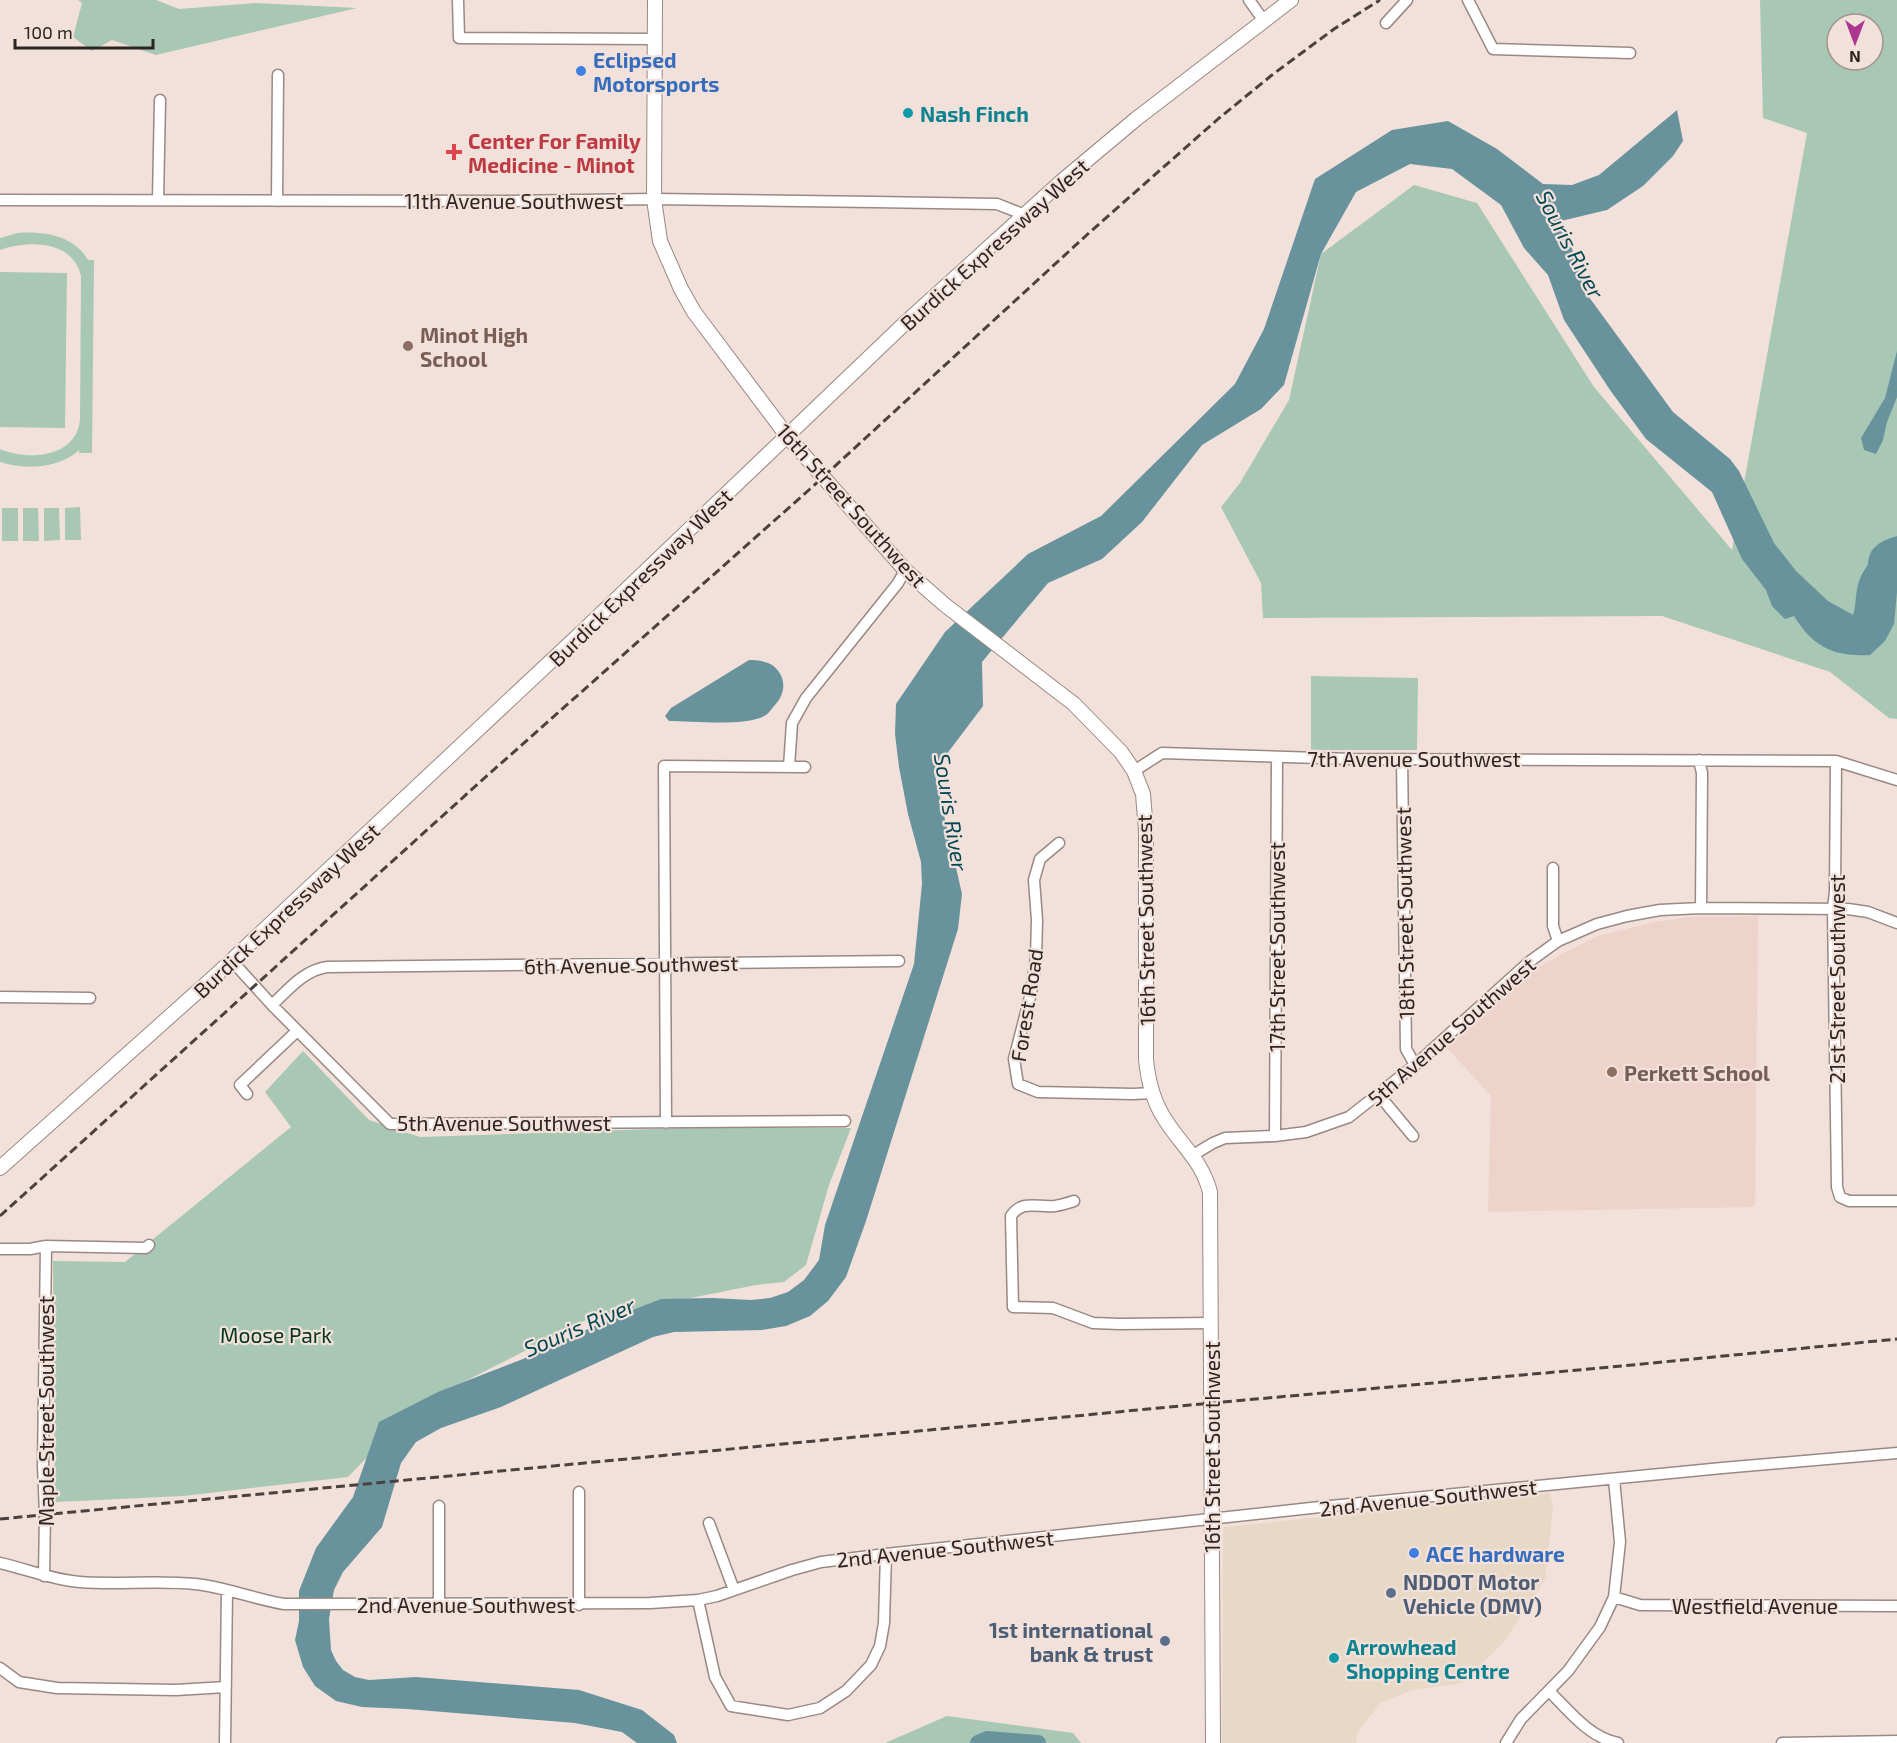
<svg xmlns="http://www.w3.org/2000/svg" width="1897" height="1743" font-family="'Exo 2',sans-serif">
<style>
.commercial{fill:#e7d9c6}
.built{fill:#edd3c9}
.green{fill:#a8c7b5;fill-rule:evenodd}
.water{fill:#68939d}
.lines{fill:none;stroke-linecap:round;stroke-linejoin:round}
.river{stroke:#68939d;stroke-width:16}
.minor-casing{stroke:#998982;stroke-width:13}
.major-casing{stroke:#998982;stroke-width:16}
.minor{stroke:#fff;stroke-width:10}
.major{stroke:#fff;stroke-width:14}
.rail{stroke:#4b423f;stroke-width:3;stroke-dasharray:9 4.5;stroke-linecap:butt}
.shop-dot{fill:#3f7fe0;stroke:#f2e1da;stroke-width:2}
.culture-dot{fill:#0f9aa8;stroke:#f2e1da;stroke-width:2}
.health-dot{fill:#e0444e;stroke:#f2e1da;stroke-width:2}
.education-dot{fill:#8d6e63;stroke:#f2e1da;stroke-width:2}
.service-dot{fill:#5c6f8a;stroke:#f2e1da;stroke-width:2}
.labels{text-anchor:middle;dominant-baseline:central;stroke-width:4.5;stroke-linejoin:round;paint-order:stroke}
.shop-label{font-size:21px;font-weight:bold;fill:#366cbe;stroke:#f2e1da;text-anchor:start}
.culture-label{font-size:21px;font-weight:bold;fill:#0d838f;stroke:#f2e1da;text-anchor:start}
.health-label{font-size:21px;font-weight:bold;fill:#be3a42;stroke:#f2e1da;text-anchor:start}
.street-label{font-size:21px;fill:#2b2422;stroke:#f2e1da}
.education-label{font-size:21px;font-weight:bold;fill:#785e54;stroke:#f2e1da;text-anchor:start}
.park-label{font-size:21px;fill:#03341f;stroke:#f2e1da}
.service-label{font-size:21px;font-weight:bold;fill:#4e5e75;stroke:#f2e1da;text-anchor:start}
.water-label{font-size:22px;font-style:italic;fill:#044854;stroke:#f2e1da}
</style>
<rect width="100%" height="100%" fill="#f2e1da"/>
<path class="commercial" d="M1550,1493L1553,1505L1545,1580L1503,1643L1463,1683L1412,1690L1381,1703L1358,1731L1356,1743H1222L1223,1527Z"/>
<path class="built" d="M1758,916L1755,1207L1488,1212L1491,1096L1447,1048L1530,972L1564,953L1598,936L1654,922L1689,917Z"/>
<path class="green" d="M78,0H156L179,9L256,3L357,8L156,55L112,40L92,51L73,37L82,3Z
M1760,0H1897V719L1889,718L1830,672L1662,616L1263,618L1261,583L1221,507L1240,483L1289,400L1321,254L1414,185L1477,203L1594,387L1732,550L1807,133L1763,118ZM1837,24H1873V60H1837Z
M18,233C45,231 74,236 88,260H94L92,453H79V450C58,469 26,470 0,462V449C28,461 76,458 80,420L81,276C73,240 28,240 0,250V238Z
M0,272L67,273L65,428L0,427Z
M80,507L81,540H65V508Z
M2,508H18V541H2Z
M23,508H38L39,541H23Z
M44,508H59L60,540L44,541Z
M1311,676L1418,678L1417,750H1311Z
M303,1051L369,1120L420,1137L681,1128H851L829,1185L806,1265L784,1282L756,1285L590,1318L418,1405L348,1477L183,1496L55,1502L53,1261L125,1262L291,1127L265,1092Z
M947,1716L1073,1733L1081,1743H885Z"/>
<path class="water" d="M1677,110L1683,141L1673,156L1643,186L1607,210L1561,221L1569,239L1586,293L1673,412L1730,459L1739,471L1774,543L1796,571L1828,601L1855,616C1858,610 1862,604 1864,598C1874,567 1855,548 1897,536V592L1894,624L1885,641L1870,655C1834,657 1813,647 1794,616L1785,619L1772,606L1766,590L1742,559L1712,492L1646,439L1610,390L1564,320L1548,275L1524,248L1501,205L1452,169L1410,164L1356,192L1321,254L1284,385L1261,409L1202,445L1142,522L1102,559L1048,583L982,662L983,706L934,771L962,894L958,929L866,1221L846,1277L828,1301L810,1316L786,1326L762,1330L674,1332L653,1337L501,1407L441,1428L416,1442L401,1463L382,1527L343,1572L334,1590L329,1619L331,1650L336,1661L343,1670L355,1677L369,1680L416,1677L579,1690L642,1710L674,1735L677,1743H637L622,1732L575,1723L407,1709L362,1707L336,1701L315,1686L303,1667L295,1640L299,1621V1591L316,1548L353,1497L379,1422L438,1392L523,1359L612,1318L661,1299L713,1298L751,1300L770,1298L788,1292L804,1280L819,1260L825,1225L914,964L922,884L921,862L908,814L899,767L895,734L896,704L945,632L1028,554L1101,516L1235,384L1264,329L1315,179L1392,130L1448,121L1497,149L1543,184L1572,185L1599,175Z
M1897,351V397L1887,422L1883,440L1876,454L1864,450L1861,438L1885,398Z
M749,660C756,660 766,661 772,665C786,675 787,692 775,705C772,708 769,713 766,715C748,727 691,721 669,721L665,716L671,708Z"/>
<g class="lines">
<path class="river" d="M1860,619C1864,610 1863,600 1865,590C1868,572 1883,559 1897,549
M978,1743L987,1739L1038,1743"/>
<g class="minor-casing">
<path id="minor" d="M458,0L459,38L655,39
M1249,0L1264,21
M1468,0L1493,49L1630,53
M1386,23L1407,0
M0,200L505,201L654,199L874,202L997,204L1025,215
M158,200L160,100
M277,201L278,75
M1402,759L1406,1049L1415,1065
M1699,760L1702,773L1701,908
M1836,761L1835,892L1833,908L1837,1187L1840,1197L1849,1201H1897
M789,767L792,723L806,698L898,583L905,570
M1134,771L1162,753L1352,759L1836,761L1897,780
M1059,843L1040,859L1034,880L1037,920L1036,958L1031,993L1014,1059L1018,1084L1038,1092L1133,1094L1153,1093
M1553,868V926L1558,941
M232,961L272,1005L390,1124L845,1121
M0,997L90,998
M272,1005C288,990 304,970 327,967L899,961
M247,1094L240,1085L297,1031
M1379,1095L1413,1136
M666,1123L664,766L805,767
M1275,1136L1277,757
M1193,1155L1213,1143L1225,1138L1275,1136L1306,1132L1349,1117L1415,1065L1529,962L1558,941L1597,924L1627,916L1660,910L1701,908L1848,909L1868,912L1897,923
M1074,1201C1068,1203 1061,1205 1055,1206C1038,1208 1022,1199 1011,1216L1013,1307L1053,1308L1093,1323L1120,1324L1211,1323
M0,1249H30L46,1246L146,1248L149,1245
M579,1492V1605
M709,1523L734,1590
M0,1563C27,1569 52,1580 80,1582C118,1585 157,1580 195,1584C225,1587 254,1599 284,1604L650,1603L698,1600L717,1596L792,1570L821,1562L886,1554L1320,1507L1722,1468L1897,1453
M44,1576L45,1514L43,1465L46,1246
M1614,1597L1640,1605L1897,1606
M698,1600L715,1677L731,1706L788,1715L820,1708L846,1691L871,1665L880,1646L884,1623L886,1554
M439,1605V1506
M0,1668L19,1682L57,1688L176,1690L226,1687
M1550,1692C1569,1711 1590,1738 1618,1743
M225,1743L227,1591
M1506,1743L1521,1719L1568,1671L1600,1627L1614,1597L1620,1542L1614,1479
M1782,1743L1897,1741"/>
</g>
<g class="major-casing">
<path id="major" d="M655,0L654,199L660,241L681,289L694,312L788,437L905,570L945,605L1074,704L1121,752L1134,771L1143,794L1146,831V1059C1148,1081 1153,1102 1166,1121C1182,1146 1202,1161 1210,1192L1213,1743
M0,1168L215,976L583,631L903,325L1062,181L1136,119L1291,0"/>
</g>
<use href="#minor" class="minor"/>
<use href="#major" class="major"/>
<path class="rail" d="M0,1216L480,782L810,489L1090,232L1218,119L1272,75L1334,29L1380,0
M0,1519L1190,1405L1622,1366L1897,1339"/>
</g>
<g class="shop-dot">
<circle cx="581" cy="71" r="6"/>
<circle cx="1414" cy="1553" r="6"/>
</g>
<g class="culture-dot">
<circle cx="908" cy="113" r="6"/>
<circle cx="1334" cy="1658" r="6"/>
</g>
<path class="health-dot" d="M451 143h6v6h6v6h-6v6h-6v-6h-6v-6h6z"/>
<g class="education-dot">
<circle cx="408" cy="346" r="6"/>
<circle cx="1612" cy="1072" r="6"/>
</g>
<g class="service-dot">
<circle cx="1391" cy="1593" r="6"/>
<circle cx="1165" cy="1641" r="6"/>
</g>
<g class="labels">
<g class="shop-label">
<text x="593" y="59">Eclipsed<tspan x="593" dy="24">Motorsports</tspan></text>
<text x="1426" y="1553">ACE hardware</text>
</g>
<g class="culture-label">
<text x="920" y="113">Nash Finch</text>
<text x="1346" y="1646">Arrowhead<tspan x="1346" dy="24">Shopping Centre</tspan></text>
</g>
<g class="health-label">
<text x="468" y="140">Center For Family<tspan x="468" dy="24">Medicine - Minot</tspan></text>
</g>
<g class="street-label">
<text x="514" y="200">11th Avenue Southwest</text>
<text transform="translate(994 244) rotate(-42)">Burdick Expressway West</text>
<text transform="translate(852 505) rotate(48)">16th Street Southwest</text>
<text transform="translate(640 577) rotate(-44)">Burdick Expressway West</text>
<text x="1414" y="758">7th Avenue Southwest</text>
<text transform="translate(286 910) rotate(-43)">Burdick Expressway West</text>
<text transform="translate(1404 913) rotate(-91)">18th Street Southwest</text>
<text transform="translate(1145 920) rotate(-91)">16th Street Southwest</text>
<text transform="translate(1276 947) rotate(-90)">17th Street Southwest</text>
<text transform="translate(631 964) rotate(-1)">6th Avenue Southwest</text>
<text transform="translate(1836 979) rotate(-90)">21st Street Southwest</text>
<text transform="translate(1026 1005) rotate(-81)">Forest Road</text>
<text transform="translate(1451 1031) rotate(-41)">5th Avenue Southwest</text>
<text x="504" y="1122">5th Avenue Southwest</text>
<text transform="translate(45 1411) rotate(-90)">Maple Street Southwest</text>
<text transform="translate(1211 1447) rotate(-90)">16th Street Southwest</text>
<text transform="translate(1428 1497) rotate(-6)">2nd Avenue Southwest</text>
<text transform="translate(945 1548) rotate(-6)">2nd Avenue Southwest</text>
<text x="466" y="1604">2nd Avenue Southwest</text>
<text x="1755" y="1605">Westfield Avenue</text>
</g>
<g class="education-label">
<text x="420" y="334">Minot High<tspan x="420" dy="24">School</tspan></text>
<text x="1624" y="1072">Perkett School</text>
</g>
<g class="park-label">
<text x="276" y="1334">Moose Park</text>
</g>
<g class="service-label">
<text x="1403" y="1581">NDDOT Motor<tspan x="1403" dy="24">Vehicle (DMV)</tspan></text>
<text x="1153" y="1629" text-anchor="end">1st international<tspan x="1153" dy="24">bank &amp; trust</tspan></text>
</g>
<g class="water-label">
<text transform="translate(1571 244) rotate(62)">Souris River</text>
<text transform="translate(952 812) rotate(81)">Souris River</text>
<text transform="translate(579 1326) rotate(-23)">Souris River</text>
</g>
</g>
<g transform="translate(1855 42) rotate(180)"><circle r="28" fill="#f2e1da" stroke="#a29590" stroke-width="1.5"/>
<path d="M0-4.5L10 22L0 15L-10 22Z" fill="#ad378f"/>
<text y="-9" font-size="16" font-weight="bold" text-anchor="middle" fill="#2b2422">N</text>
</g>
<path d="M15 39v9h138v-9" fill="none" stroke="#2b2422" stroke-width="3"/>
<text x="24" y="39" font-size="18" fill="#2b2422" stroke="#f2e1da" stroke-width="4.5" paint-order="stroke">100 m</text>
</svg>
